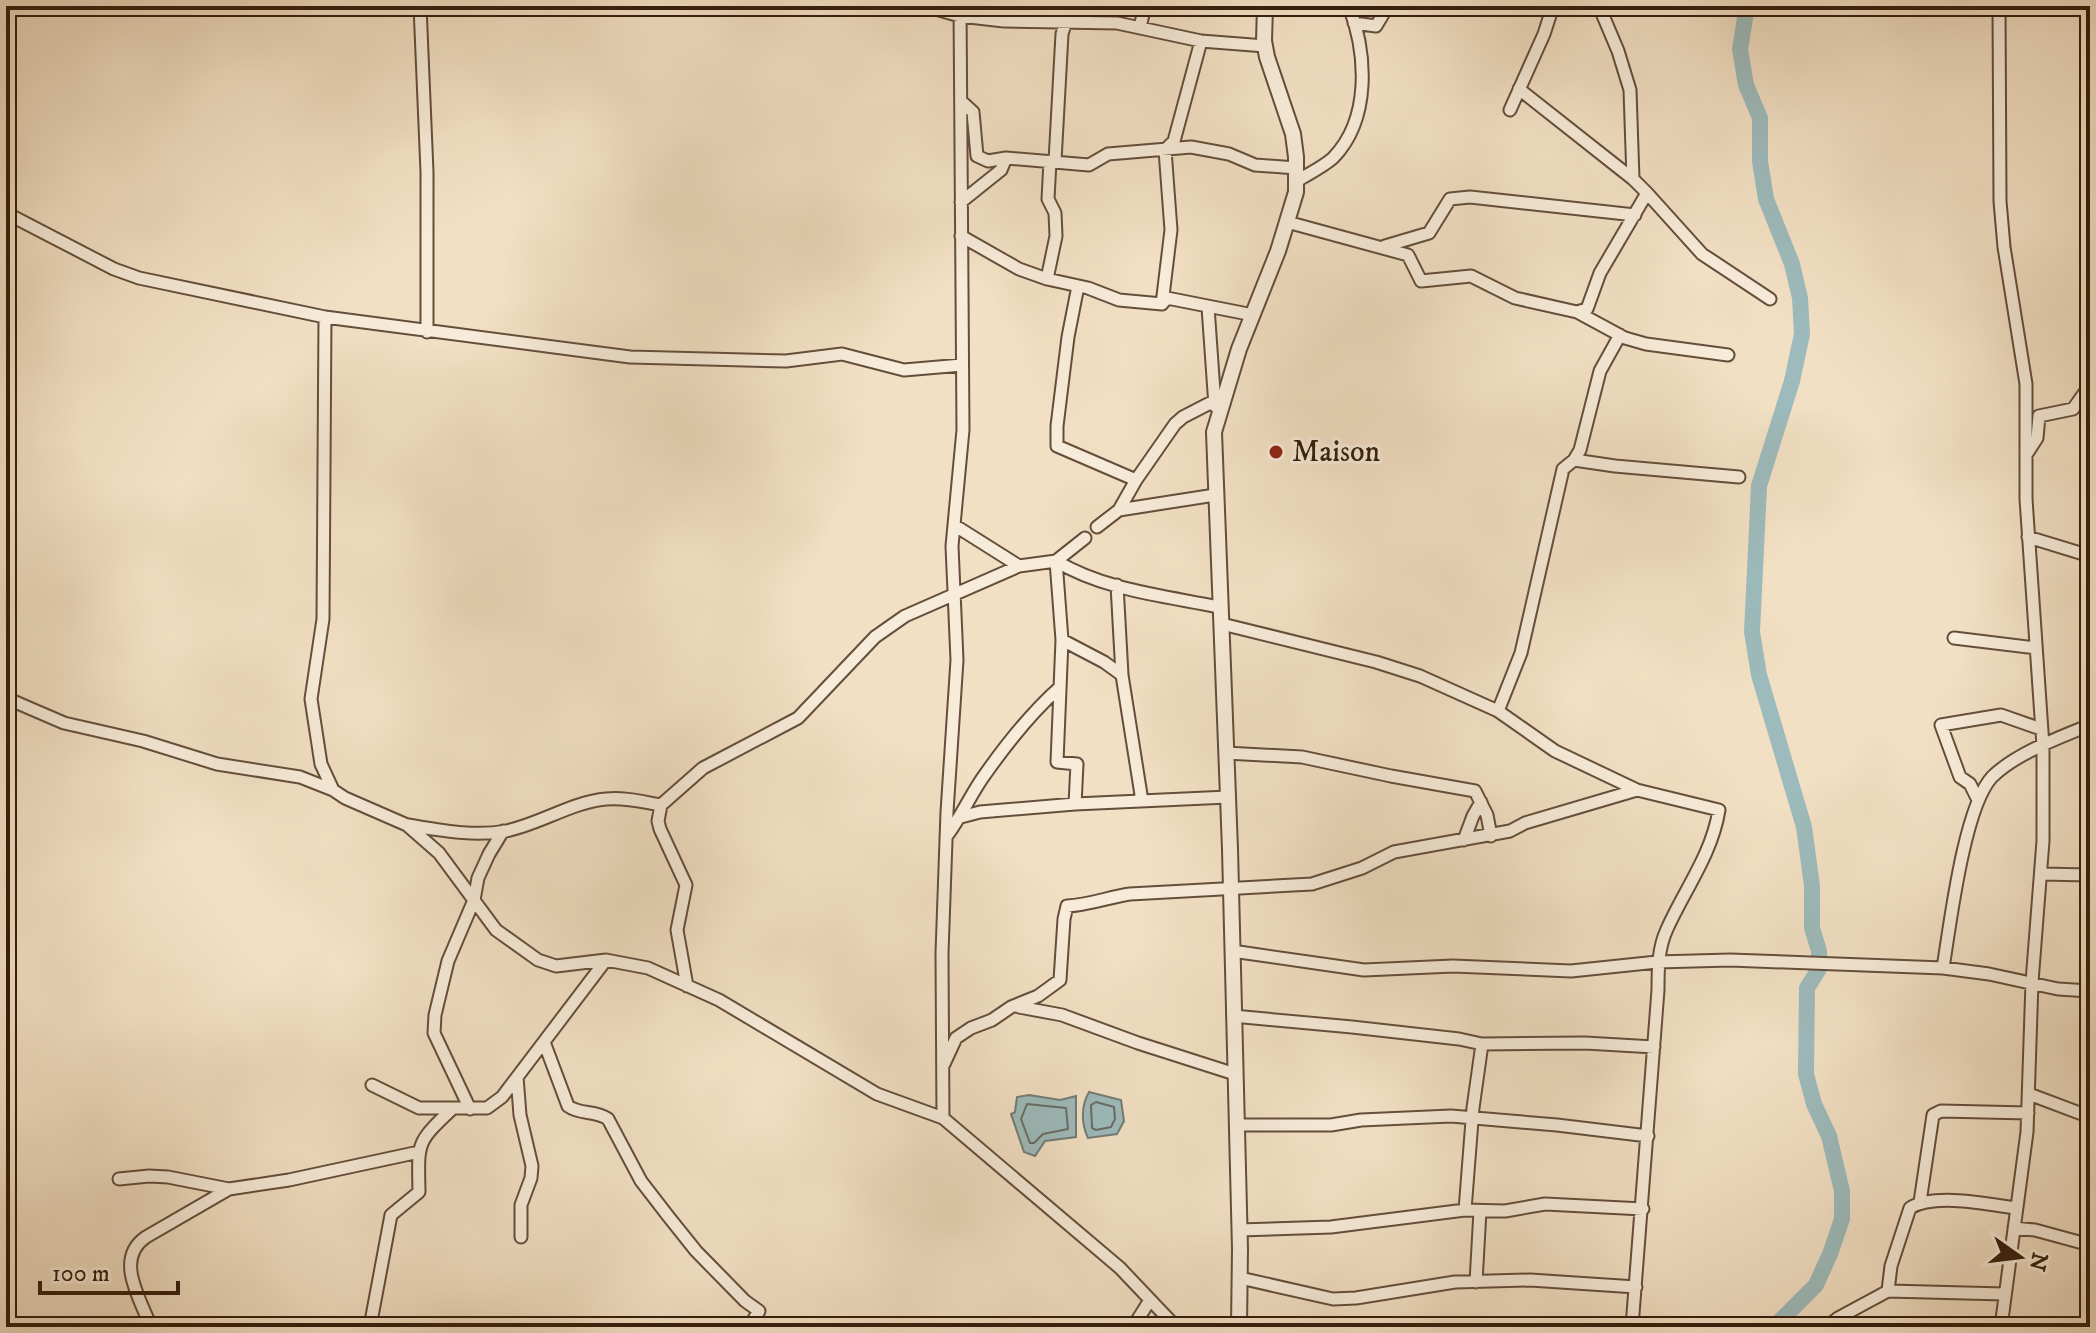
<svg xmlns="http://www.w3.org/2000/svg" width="2096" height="1333" font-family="'IM FELL DW Pica',serif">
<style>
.water{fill:#9dbbbc;stroke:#737c76;stroke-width:2}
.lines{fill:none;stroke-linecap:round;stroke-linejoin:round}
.shore{stroke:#686c64;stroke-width:2}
.river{stroke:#9dbbbc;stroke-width:16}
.minor-casing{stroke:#644e3b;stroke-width:15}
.tertiary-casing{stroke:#644e3b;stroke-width:18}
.minor{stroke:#f7ebd9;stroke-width:11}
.tertiary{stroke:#f7ebd9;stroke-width:14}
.poi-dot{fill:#8f2418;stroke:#f7ebd9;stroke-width:3}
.labels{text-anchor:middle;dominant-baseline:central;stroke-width:6;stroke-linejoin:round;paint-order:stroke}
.poi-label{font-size:30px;fill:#341d0d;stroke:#f7ebd9;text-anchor:start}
</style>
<rect width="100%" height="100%" fill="#f2e0c4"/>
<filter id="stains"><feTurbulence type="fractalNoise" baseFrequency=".0025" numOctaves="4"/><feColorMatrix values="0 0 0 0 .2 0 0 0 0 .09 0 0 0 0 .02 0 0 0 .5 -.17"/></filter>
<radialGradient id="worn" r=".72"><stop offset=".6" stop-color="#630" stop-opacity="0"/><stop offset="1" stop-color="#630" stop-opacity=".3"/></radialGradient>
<path class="water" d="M1089,1092L1121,1100L1124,1121L1117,1134L1088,1138C1081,1123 1081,1106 1089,1092Z
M1029,1095L1060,1100L1076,1096V1137L1045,1141L1035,1156L1024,1152L1011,1114L1015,1112L1017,1097Z"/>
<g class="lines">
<path class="shore" d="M1096,1102L1114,1107L1115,1119L1111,1127L1096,1130L1092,1128L1091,1105Z
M1027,1104L1066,1108L1068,1129L1043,1134L1034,1143H1030L1021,1119Z"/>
<path class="river" d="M1747,6L1740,49L1746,85L1760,118V161L1766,199L1792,264L1800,298L1802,334L1792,381L1759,486L1752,632L1759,675L1804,827L1812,886V928L1819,951V969L1807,988L1806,1074L1814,1104L1829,1136L1842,1191V1219L1830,1254L1816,1285L1774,1327"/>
<g class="minor-casing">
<path id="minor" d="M420,6L427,172V332
M925,6L960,16L1004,21L1117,23L1201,41L1265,46
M960,6L963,430L952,546L957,660L947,812L942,953L943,1118L1120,1268L1176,1327
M1999,6L2000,201L2004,247L2026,384V499L2043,746V841L2032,982L2027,1132L2001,1327
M1354,23L1376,26L1388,6
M1140,27L1145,6
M1519,89L1633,179
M961,101L973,112L977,156L988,161L1006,158L1089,165L1108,154L1191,147L1229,154L1255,165L1296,168
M1510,110L1544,34L1553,6
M1055,161L1062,34L1066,21
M1297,181C1308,174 1323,167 1333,158C1371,119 1367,54 1349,6
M1647,193L1702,254L1770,299
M961,202L1001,170L1006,158
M6,213L114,269L139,278L325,317L630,357L786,361L842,354L904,370L962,365
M1287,222L1408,255L1421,281L1471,276L1515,298L1577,312L1587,309L1600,273L1647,193L1633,179L1630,90L1618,51L1599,6
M961,236L1019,269L1047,279L1088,288L1119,300L1162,304L1167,298L1253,315
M1385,246L1429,233L1450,199L1470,197L1635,215
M1047,279L1056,236L1055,213L1048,199L1050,161
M1078,286L1068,337L1057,426V446L1136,480
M1162,304L1171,230L1165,150L1174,141L1201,41
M1208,307L1215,406
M1577,312L1625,338L1646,344L1728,355
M325,317L323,619L311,699L321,764L333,790
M2026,455L2037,438L2039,416L2073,409L2090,385
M1574,460L1615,466L1739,477
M1119,510L1136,480L1175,424L1183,417L1214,401
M954,525L1019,566
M1097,527L1119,510L1215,495
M2028,537L2090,556
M1056,561L1062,640L1057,762L1077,764L1075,804
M1056,561C1104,590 1165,596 1219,607
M1117,585L1122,675L1142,801
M1222,624L1376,662L1420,676L1498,711L1555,751L1637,790L1719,810C1712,854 1685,889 1667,929C1658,948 1658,969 1658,990L1632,1327
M1954,638L2036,648
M1062,640L1104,662L1122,675
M6,698L64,723L143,741L217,764L300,777L333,790L345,798L407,825L439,853L496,930L538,960L556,966L606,960L648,968L719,1000L877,1094L943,1118
M1498,711L1521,653L1563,469L1574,460L1580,450L1600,371L1620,335
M1226,753L1302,757L1391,776L1475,791L1487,815L1491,836
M1978,800L1970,784L1960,777L1941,725L2001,715L2041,729
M961,817L980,812L1075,804L1228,797
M408,825C440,830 474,837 506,831C540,824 572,802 606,799C625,797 643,802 661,805
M946,837C962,816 971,793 986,773C1008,742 1031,713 1059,688
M1464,840L1473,816L1481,802
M2041,874L2090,875
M1232,951L1364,970L1453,966L1571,971L1657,962L1730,960L1943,968L1989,974L2058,989L2090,991
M1943,968C1950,925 1964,807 1992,777C2015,754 2060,737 2090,725
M687,986L677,930L686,885L660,829L658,821L661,805L703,768L798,718L875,637L905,616L1019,566L1056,561L1085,538
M1019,1007L1062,1015L1138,1043L1235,1074
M1233,1016L1352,1027L1459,1039L1482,1044L1585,1043L1654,1047
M544,1042L568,1106C580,1115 595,1110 608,1119L641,1181L668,1216L696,1251L745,1301L759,1311L749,1327
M944,1064L956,1038L971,1028L992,1020L1011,1007L1038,996L1060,980L1064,919L1067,906C1089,905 1109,897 1130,894L1312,884L1362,868L1394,852L1510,831L1525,823L1637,790
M517,1077L520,1115L532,1166L531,1178L521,1205V1237
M372,1085L419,1108H487L502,1097L606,960
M2029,1094L2090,1117
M470,1109L434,1033L435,1015L448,961L474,900L478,878L489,854L503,831
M1237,1125H1331L1361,1120L1451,1116L1557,1125L1648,1136
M119,1179L149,1176L168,1177L229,1189L289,1180L419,1152
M1920,1202L1933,1115L1941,1111L2028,1113
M1465,1210L1473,1108L1482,1044
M2014,1228L2035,1230L2090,1245
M1239,1230L1331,1227L1465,1210L1505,1211L1545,1204L1643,1209
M1240,1278L1333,1299L1356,1298L1455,1282L1530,1280L1636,1287
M1476,1282L1480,1211
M1888,1291L2004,1294
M151,1327C140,1298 114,1259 146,1237L229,1189
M370,1327L391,1215L419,1192C418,1142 416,1143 452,1109
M1133,1327L1150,1300
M1827,1327L1838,1318L1888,1291L1891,1266L1910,1208C1934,1193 1987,1204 2015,1208"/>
</g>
<g class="tertiary-casing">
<path id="tertiary" d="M1239,1327L1240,1249L1230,849L1214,432L1239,349L1278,251L1296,192V157L1293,134L1267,57L1264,41L1265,6"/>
</g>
<use href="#minor" class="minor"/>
<use href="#tertiary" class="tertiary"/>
</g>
<circle class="poi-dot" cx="1276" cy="452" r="8"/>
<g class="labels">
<g class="poi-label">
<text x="1292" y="452">Maison</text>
</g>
</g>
<rect width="2096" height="1333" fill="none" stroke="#f2e0c4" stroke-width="32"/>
<rect x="8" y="8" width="2080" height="1317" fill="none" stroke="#341d0d" stroke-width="4"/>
<rect x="16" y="16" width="2064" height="1301" fill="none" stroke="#341d0d" stroke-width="2"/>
<g transform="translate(2020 1257) rotate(104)" stroke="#f7ebd9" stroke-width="6" paint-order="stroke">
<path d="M0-6L14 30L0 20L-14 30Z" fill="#341d0d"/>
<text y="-12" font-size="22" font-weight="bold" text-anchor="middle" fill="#341d0d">N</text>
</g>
<path d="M40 1281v12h138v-12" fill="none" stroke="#341d0d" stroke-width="4"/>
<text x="52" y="1281" font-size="24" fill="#341d0d" stroke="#f7ebd9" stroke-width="6" paint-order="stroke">100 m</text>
<rect width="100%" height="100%" filter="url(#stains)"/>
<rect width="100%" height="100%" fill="url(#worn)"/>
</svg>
